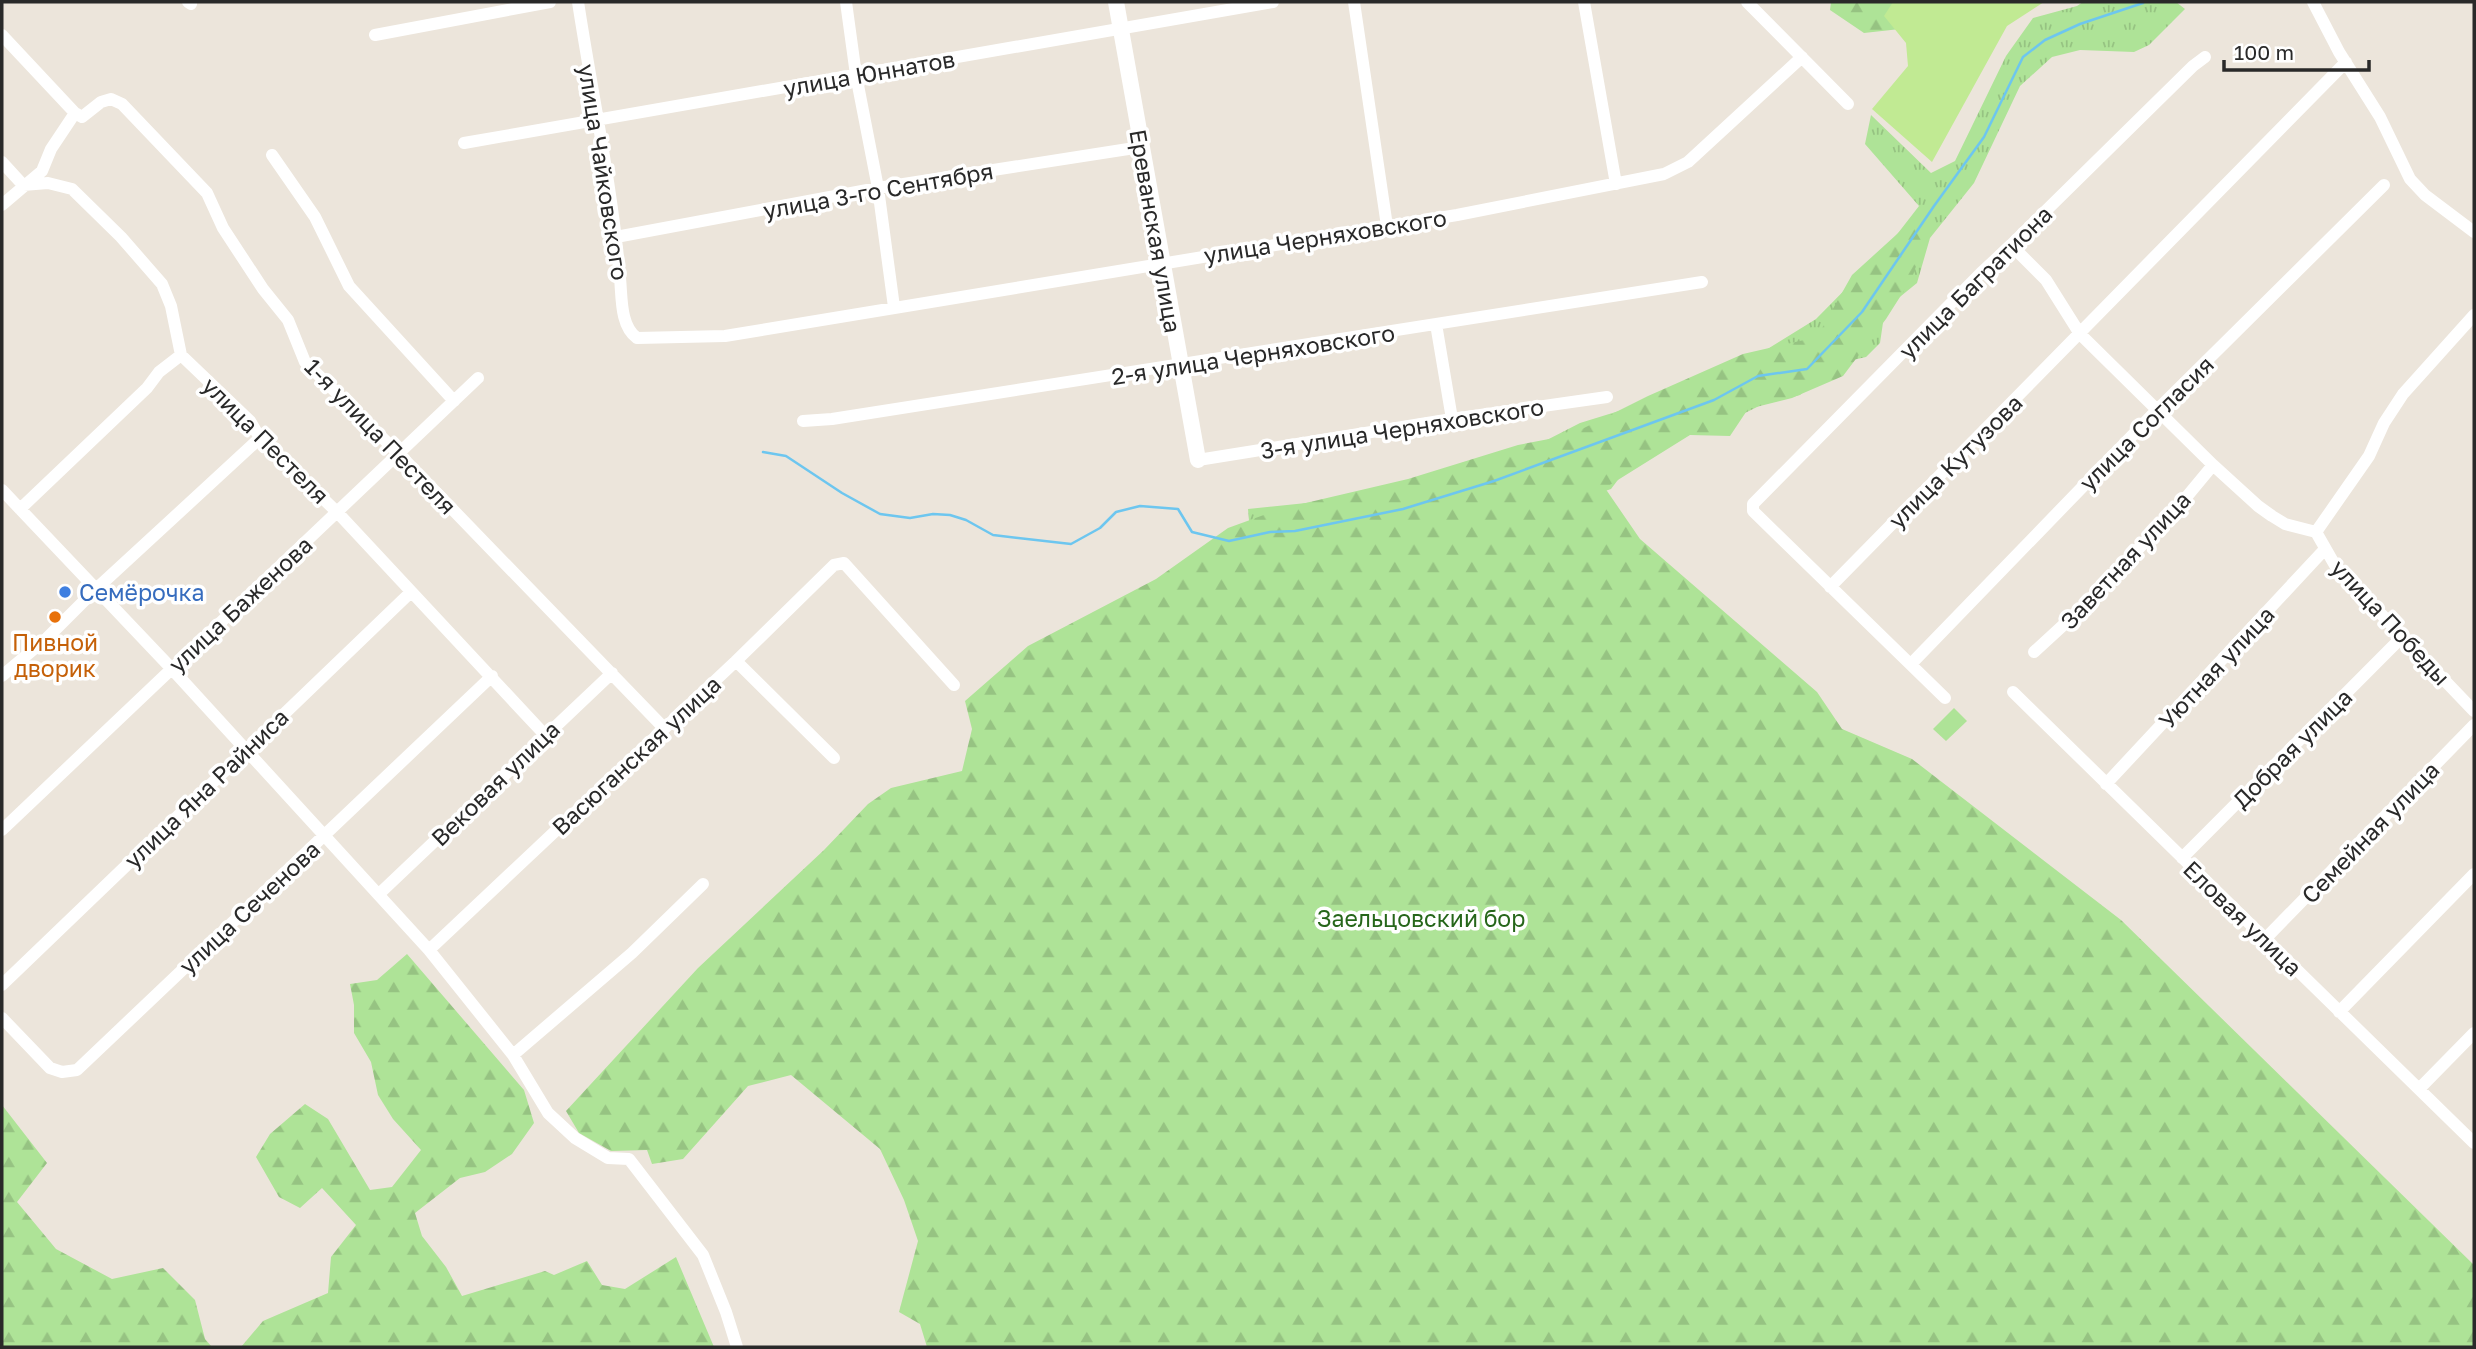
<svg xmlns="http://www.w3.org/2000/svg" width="2476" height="1349" font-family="'Golos Text',sans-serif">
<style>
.grass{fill:url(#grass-tufts)}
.forest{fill:url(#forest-firs)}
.park{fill:#aee397}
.pitch{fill:#c1ea93}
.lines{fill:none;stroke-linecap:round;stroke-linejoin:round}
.stream{stroke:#6dc6ef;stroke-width:2.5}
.street{stroke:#fff;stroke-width:12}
.secondary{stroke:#fff;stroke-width:16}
.shop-dot{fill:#3f7fe0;stroke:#fff;stroke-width:2.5}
.food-dot{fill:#e8710a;stroke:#fff;stroke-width:2.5}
.labels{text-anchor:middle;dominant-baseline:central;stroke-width:7;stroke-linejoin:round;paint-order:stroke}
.street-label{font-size:23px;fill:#292929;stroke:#fff}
.shop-label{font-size:23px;fill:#366cbe;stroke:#fff;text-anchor:start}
.food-label{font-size:23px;fill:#c56008;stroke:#fff}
.park-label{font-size:23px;fill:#26661a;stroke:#fff}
</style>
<defs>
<pattern id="grass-tufts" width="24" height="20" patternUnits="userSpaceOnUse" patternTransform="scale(1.75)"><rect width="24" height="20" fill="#aee397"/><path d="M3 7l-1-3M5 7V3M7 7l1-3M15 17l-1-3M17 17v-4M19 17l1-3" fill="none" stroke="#96c382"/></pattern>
<pattern id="forest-firs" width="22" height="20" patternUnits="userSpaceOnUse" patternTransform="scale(1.75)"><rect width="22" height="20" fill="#aee397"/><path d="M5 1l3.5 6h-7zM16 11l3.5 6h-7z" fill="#96c382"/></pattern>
</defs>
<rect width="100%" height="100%" fill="#ece5db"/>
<path class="grass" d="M2083,2H2176L2185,9L2149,45L2134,52L2080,50L2052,57L2020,86L1974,183L1930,238L1917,283L1885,309L1880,343L1866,357L1835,364L1800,395L1761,405L1731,420L1724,435H1689L1633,460L1611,489L1516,522L1253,565L1248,509L1364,497L1500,464L1580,423L1716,381L1816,319L1888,246L1919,206L1865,144L1871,115L1931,173L1955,161L2006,56L2033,18L2077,6Z"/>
<path class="forest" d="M1831,2H1905L1900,29L1864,33L1830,10Z
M1907,225L1927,234L1912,278L1886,319L1843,376L1792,398L1748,409L1730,436L1690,435L1605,488L1640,539L1817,692L1842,729L1912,759L2121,920L2474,1265V1347H927L920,1324L899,1312L918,1241L904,1200L880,1149L791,1075L748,1086L683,1159L652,1164L647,1150L611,1151L579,1133L566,1111L698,968L824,850L868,804L891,788L962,771L972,729L965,701L1028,646L1156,579L1228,528L1280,509L1408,479L1518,445L1570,435L1648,396L1743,354L1817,337L1852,275Z
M407,954L524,1090L534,1123L512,1154L485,1172L460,1178L415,1213L422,1236L446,1267L462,1296L545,1271L554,1275L587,1261L602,1285L625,1289L676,1257L714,1347H241L263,1321L328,1293L331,1257L356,1225L322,1188L300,1208L279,1197L256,1157L270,1134L305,1104L328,1119L370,1190L392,1187L421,1150L393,1119L378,1095L371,1062L354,1033V1005L350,984L377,980Z
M2,1105L47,1163L17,1202L56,1249L112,1279L163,1268L195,1300L205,1339L212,1347H2Z"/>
<path class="park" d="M1954,708L1967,721L1946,741L1933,729Z"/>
<path class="pitch" d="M1893,2H2044L2007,26L1932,162L1872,109L1908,66L1906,43L1884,16Z"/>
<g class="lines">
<path class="stream" d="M763,452L786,456L842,493L880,514L910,518L933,514L950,515L966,520L993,535L1071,544L1100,528L1116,512L1140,506L1178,509L1192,532L1229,541L1270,532L1295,531L1403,509L1494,481L1714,400L1758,376L1807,369L1862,312L1934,206L1984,137L2023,57L2045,40L2080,24L2143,3"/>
<path class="street" d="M188,2L191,4
M578,2C592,93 612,186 620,278C622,297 620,326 637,338L725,336L1457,215L1664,174L1688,162L1802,57
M846,2L856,75L878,188L894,307
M1354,2L1387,226
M1584,2L1616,184
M1747,2L1848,104
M2313,2L2339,52L2380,117L2410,179L2425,195L2474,232
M2,35L75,113
M375,35L550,2
M464,143L1273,2
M272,155L315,217L349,286L454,401
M2,162L23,185L48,183L72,189L121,237L162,284L171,306L181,355L250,421L260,438L337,512L545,735
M2,205L42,171L51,149L75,113L82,117L101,102L111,99L122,104L207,193L223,228L242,257L263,289L288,320L305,362L399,454L664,728
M616,237L878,188L1141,147
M2011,245L2046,280L2080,334L2213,465L2258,506L2272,516L2285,524L2316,532L2336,567L2474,711
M1436,324L1452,419
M803,421L832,419L1702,282
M1198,460L1452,419L1607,397
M2,490L172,669L429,950L513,1055L548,1113L575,1138L608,1158L629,1159L703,1255L726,1312L737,1347
M20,509L147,388L159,372L181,355
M2316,532L2369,456L2384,423L2403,394L2474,315
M1830,587L2346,62
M2034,652L2083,607L2179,506L2213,465
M736,661L834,758
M1911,664L2157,410L2384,185
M2,676L47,638L95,590L260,438
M2013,692L2474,1143
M1945,698L1753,511V504L1981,273L2011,245L2193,66L2205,57
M2106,784L2325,549
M2,830L478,378
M2182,858L2402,637
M379,894L612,673
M2265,939L2474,725
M429,950L736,661L834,565L844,563L954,685
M2,985L411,592
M2339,1012L2474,874
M2,1018L50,1068L62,1072L77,1070L492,676
M513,1055L632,953L703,884
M2419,1089L2474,1033"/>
<path class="secondary" d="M1116,2L1198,460"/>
</g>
<circle class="shop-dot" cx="65" cy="592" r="7"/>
<circle class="food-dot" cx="55" cy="617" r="7"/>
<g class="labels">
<g class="street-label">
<text transform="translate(869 73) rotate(-10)">улица Юннатов</text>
<text transform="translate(604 172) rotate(81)">улица Чайковского</text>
<text transform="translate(878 190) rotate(-10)">улица 3-го Сентября</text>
<text transform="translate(1156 231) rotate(80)">Ереванская улица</text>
<text transform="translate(1325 236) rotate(-9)">улица Черняховского</text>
<text transform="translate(1975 282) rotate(-45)">улица Багратиона</text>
<text transform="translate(1253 354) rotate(-9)">2-я улица Черняховского</text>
<text transform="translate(2146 423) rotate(-45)">улица Согласия</text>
<text transform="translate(1402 428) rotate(-9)">3-я улица Черняховского</text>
<text transform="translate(381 436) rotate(46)">1-я улица Пестеля</text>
<text transform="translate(266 440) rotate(45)">улица Пестеля</text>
<text transform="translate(1955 461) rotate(-45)">улица Кутузова</text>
<text transform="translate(2125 560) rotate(-47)">Заветная улица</text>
<text transform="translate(240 604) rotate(-43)">улица Баженова</text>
<text transform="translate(2391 622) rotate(47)">улица Победы</text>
<text transform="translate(2216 667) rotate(-47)">Уютная улица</text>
<text transform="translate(2292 748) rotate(-45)">Добрая улица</text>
<text transform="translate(636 755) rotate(-43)">Васюганская улица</text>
<text transform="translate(495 783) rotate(-44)">Вековая улица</text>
<text transform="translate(206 788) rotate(-44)">улица Яна Райниса</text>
<text transform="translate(2370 832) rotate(-46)">Семейная улица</text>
<text transform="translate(249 907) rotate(-43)">улица Сеченова</text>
<text transform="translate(2243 918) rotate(44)">Еловая улица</text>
</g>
<g class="shop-label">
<text x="79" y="592">Семёрочка</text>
</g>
<g class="food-label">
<text x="55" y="642">Пивной<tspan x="55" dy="26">дворик</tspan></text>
</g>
<g class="park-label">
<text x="1421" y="918">Заельцовский бор</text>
</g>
</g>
<rect width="2476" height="1349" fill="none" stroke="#292929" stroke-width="7"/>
<path d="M2224 60v10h145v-10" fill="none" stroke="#292929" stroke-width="3.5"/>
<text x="2234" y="60" font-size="21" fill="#292929" stroke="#ffffff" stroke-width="5" paint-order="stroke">100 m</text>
</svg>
